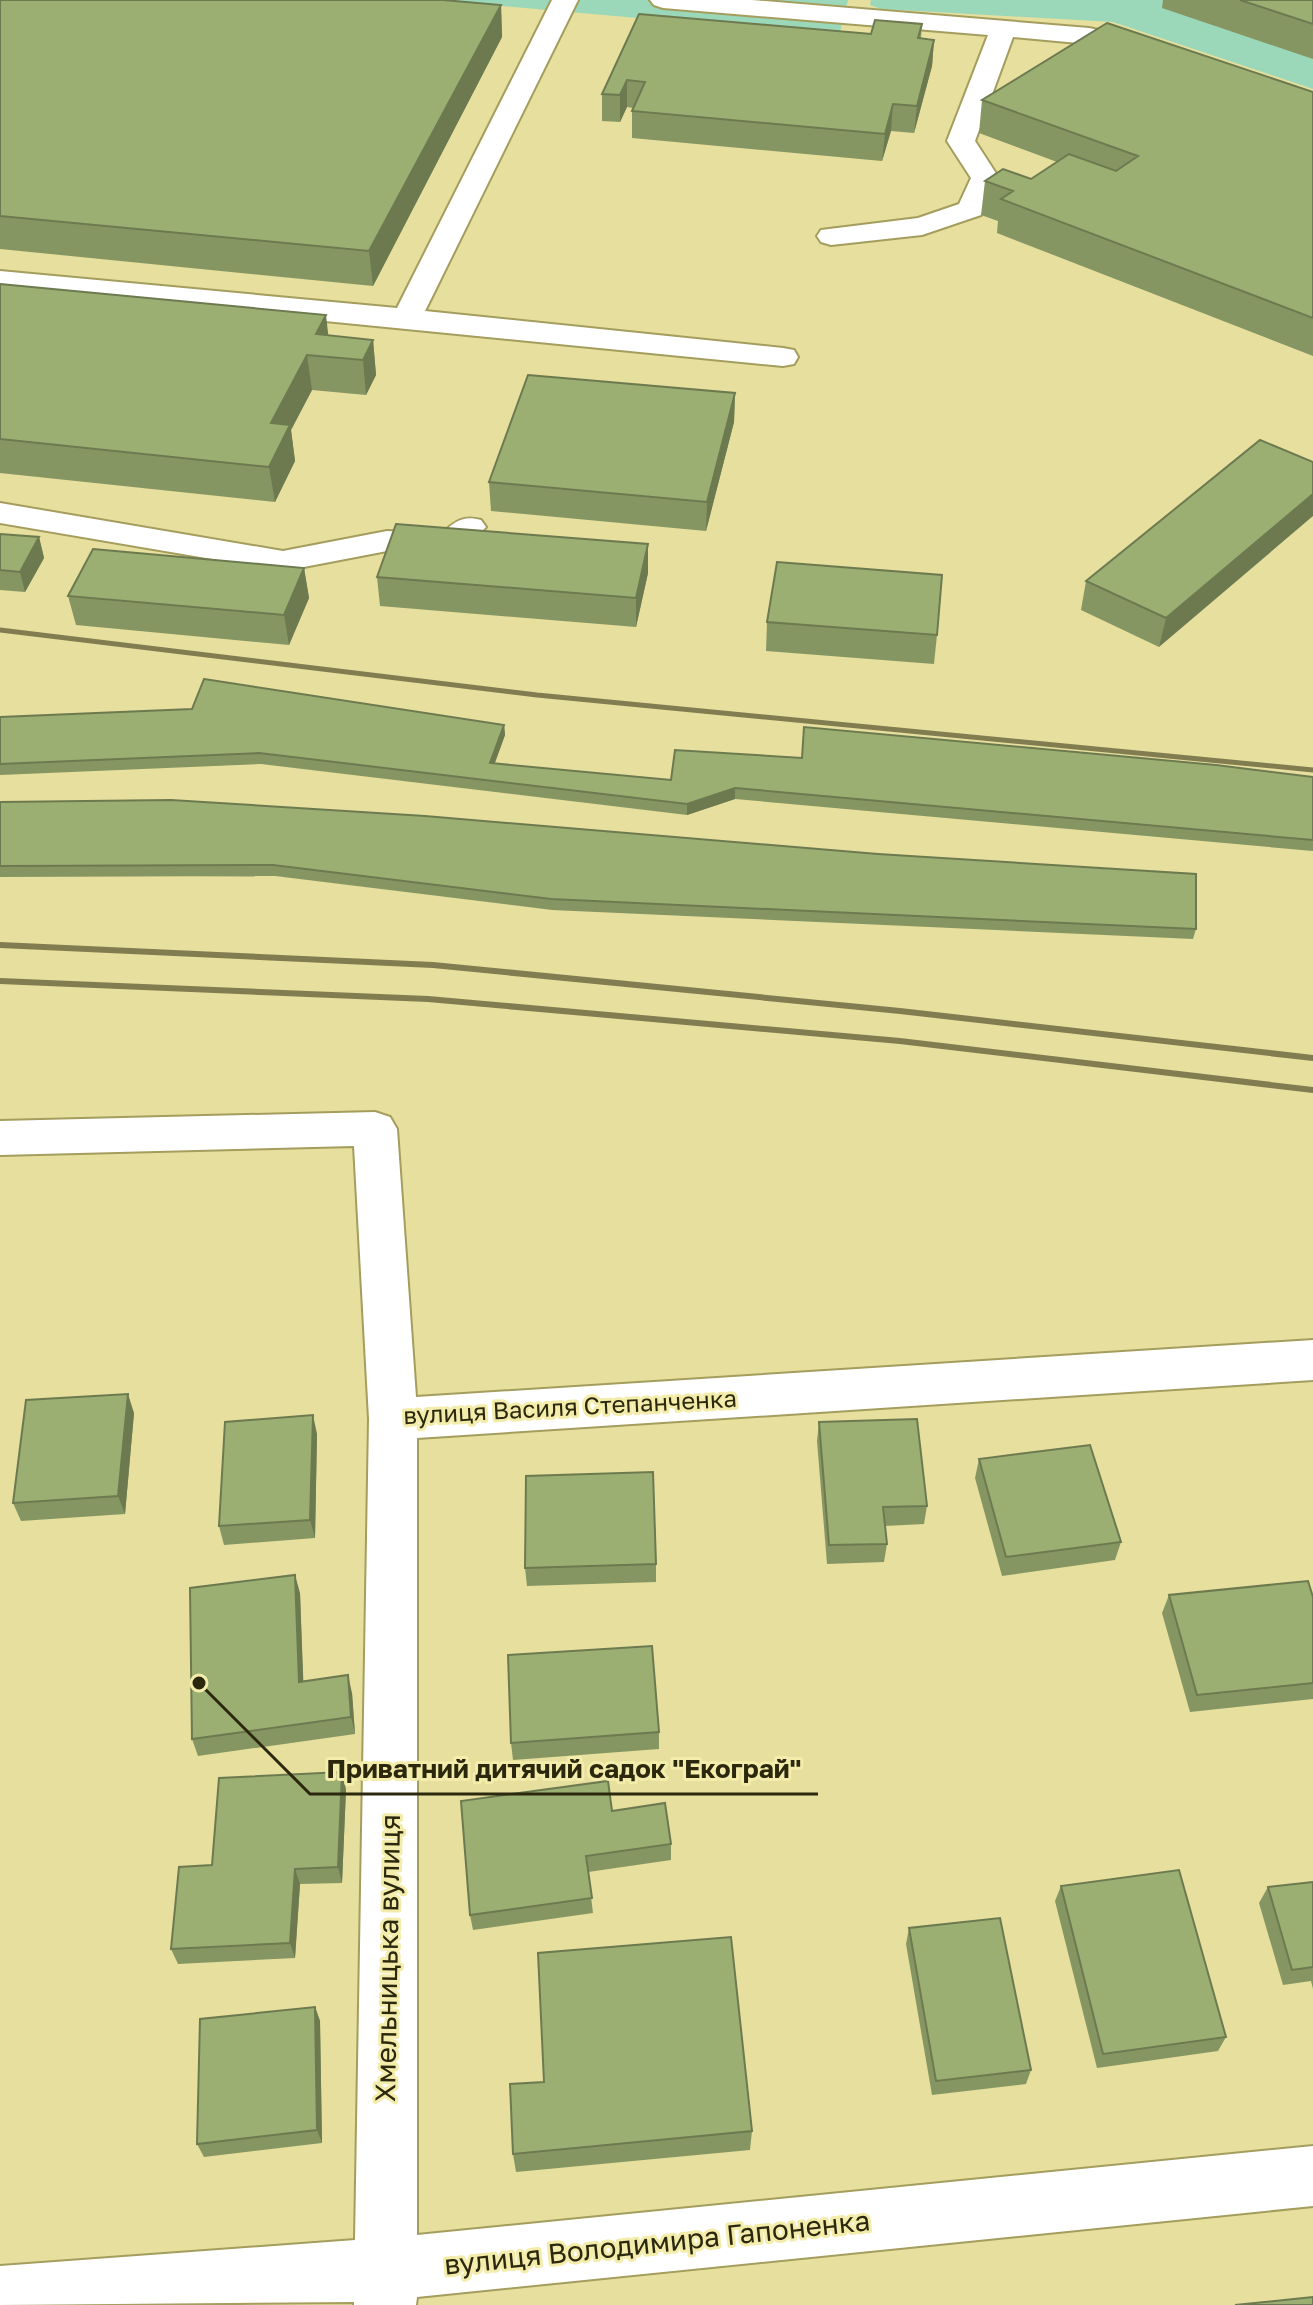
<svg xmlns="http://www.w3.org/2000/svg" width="1313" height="2305" font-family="'Golos Text',sans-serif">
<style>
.green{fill:#9bd8ba}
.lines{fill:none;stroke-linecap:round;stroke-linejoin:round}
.minor-casing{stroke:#a49d5d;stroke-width:4}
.minor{fill:#fff;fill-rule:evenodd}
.rail-far1{stroke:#827d51;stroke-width:5}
.rail{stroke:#827d51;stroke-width:6}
.wall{fill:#869663}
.shaded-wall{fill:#6d7a50}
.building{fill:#9caf73;stroke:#6d7a50;stroke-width:2}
.labels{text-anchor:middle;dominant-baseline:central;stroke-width:6;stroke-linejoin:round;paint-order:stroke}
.street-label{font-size:24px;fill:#2b280e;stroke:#f3ecaa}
.near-street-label{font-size:28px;fill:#2b280e;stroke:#f3ecaa}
.leader{fill:none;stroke:#2b280e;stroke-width:3}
.callout-dot{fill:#2b280e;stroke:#f3ecaa;stroke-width:3}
.callout-label{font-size:26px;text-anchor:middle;font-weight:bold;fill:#2b280e;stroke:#f3ecaa;stroke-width:6;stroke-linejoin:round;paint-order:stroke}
</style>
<rect width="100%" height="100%" fill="#e6df9d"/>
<path class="green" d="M435,0H848L839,36Z
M871,0H1176L1313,59V89L1113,22L881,9L870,5Z"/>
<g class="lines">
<g class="minor-casing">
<path id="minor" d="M552,0H578L425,311L783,348L794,350L798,357L794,364L783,366L0,289V271L397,308Z
M650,0H752L1089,28L1152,41L1156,46L1152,51L1143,54L1089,44L1013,37L975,141L999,178L981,215L922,235L831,245L821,242L817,236L821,230L918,218L959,204L971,178L947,141L988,35L663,8L654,5Z
M0,503L283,551L387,531L441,534C455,522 462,515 481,520L486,527L461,552L449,555L387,551L283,571L0,523Z
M375,1112L390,1117L397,1129L416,1397L1313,1340V1380L417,1438V2235L1313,2146V2206L417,2297L416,2305H354V2302L0,2305V2266L355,2240L369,1419L354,1146L0,1155V1121Z"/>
</g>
<use href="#minor" class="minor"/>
<path class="rail-far1" d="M0,630L537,695L1313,770"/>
<path class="rail" d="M0,945L433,965L900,1011L1313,1058
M0,981L428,999L900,1041L1313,1090"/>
</g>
<path class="wall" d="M0,0L462,2L501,5L502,37L373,286L0,249Z
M1163,0H1313V59L1162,8Z
M639,14L871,34L922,24L921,38L934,40L932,66L914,133L891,131L882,161L632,138V111L633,108L627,107L620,122L602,121V94Z
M1313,92V356L997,233L998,221L981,215L985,181L1031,179L1057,162L979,133L982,100Z
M0,284L328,336L373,340L376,375L366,395L312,390L291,430L295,461L275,502L0,473Z
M735,393L734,422L706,531L491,511L489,482Z
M1260,440L1159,647L1081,610L1086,581Z
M0,534L39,537L44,558L25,592L0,590Z
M304,568L309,598L289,645L76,625L68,596Z
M648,573L636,627L380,606L377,577Z
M767,622L937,635L934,664L766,651Z
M0,717L504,725L505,735L494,764L671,780L802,758L1313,777V851L735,799L687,815L261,764L0,775Z
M0,802L1196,929L1193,939L552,910L275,876L0,877Z
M134,1413L125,1514L21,1521L13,1503Z
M819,1422L927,1506L924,1524L885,1526L887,1544L884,1562L827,1564L817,1441Z
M317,1434L315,1538L224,1545L219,1526Z
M979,1459L1121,1542L1115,1560L1002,1576L975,1478Z
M656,1564V1582L527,1586L525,1568Z
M300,1593L303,1681L352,1693L355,1734L198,1756L192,1739Z
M1169,1595L1313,1597V1699L1190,1712L1162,1613Z
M659,1732V1749L513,1760L511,1743Z
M346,1789L342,1883L300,1884L295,1958L178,1964L171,1949L212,1865Z
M612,1811L671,1844V1860L588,1872L593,1913L473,1930L470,1915Z
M1313,1882V1989L1311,1981L1283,1985L1259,1903L1268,1887Z
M1061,1886L1226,2037L1218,2051L1097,2068L1055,1901Z
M909,1928L1031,2070L1026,2084L932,2095L906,1944Z
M315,2007L320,2021L322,2143L204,2157L197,2144Z
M544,2082L752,2131L750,2150L516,2172L513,2154Z"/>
<path class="shaded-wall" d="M501,5L502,37L373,286L369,251Z
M934,40L932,66L914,133L917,106Z
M627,80V107L620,122V95Z
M893,104L891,131L882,161L885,134Z
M326,315L330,350L316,334Z
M373,340L376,375L366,395L363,360Z
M307,355L312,390L291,430L295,461L275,502L269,467L271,423Z
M735,393L734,422L706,531L707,502Z
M1313,494V516L1159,647L1166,618Z
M39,537L44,558L25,592L20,572Z
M648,544V573L636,627V598Z
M304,568L309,598L289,645L284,615Z
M504,725L505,735L491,774L490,763Z
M735,788V799L687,815V804Z
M128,1394L134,1413L125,1514L118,1496Z
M313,1415L317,1434L315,1538L310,1520Z
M295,1575L300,1593L304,1699L299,1682Z
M348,1675L352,1693L355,1734L351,1717Z
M342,1772L346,1789L342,1883L338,1867Z
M295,1869L300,1884L295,1958L290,1943Z
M315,2007L320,2021L322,2143L317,2130Z"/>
<path class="building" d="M0,0H443L501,5L369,251L0,216Z
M1240,0H1313V24Z
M639,14L871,34L875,20L922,24L918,38L934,40L917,106L893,104L885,134L632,111L645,82L627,80L620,95L602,94Z
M1107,23L1313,92V318L1001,199L1013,191L985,181L1003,169L1031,179L1069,154L1116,171L1138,156L982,100Z
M0,284L326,315L316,334L373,340L363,360L307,355L271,423L290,425L269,467L0,439Z
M528,375L735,393L707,502L489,482Z
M1260,440L1313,462V494L1166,618L1086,581Z
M396,524L648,544L636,598L377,577Z
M0,534L39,537L20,572L0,570Z
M93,549L304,568L284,615L68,596Z
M777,562L942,575L937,635L767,622Z
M204,679L504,725L490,763L671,780L675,750L802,758L804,727L1216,765L1313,777V840L735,788L687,804L259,753L0,764V717L192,709Z
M171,800L425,816L878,854L1196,874V929L551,899L273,865L0,866V802Z
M128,1394L118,1496L13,1503L26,1400Z
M313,1415L310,1520L219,1526L225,1422Z
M917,1419L927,1506L883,1507L887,1544L829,1545L819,1422Z
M1090,1445L1121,1542L1006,1557L979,1459Z
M653,1472L656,1564L525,1568L526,1476Z
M295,1575L299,1682L348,1675L351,1717L192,1739L190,1588Z
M1308,1581L1313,1597V1683L1197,1695L1169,1595Z
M652,1646L659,1732L511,1743L508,1655Z
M342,1772L338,1867L295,1869L290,1943L171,1949L179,1867L212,1865L219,1778Z
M608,1781L612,1811L665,1803L671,1844L586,1856L592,1898L470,1915L461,1801Z
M1179,1870L1226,2037L1103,2054L1061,1886Z
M1313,1882V1967L1292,1970L1268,1887Z
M1000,1918L1031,2070L936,2081L909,1928Z
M731,1937L752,2131L513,2154L510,2084L544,2082L538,1953Z
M315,2007L317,2130L197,2144L200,2019Z
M1313,2297V2305H1235Z"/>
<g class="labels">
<g class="street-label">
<text transform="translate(570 1406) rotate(-3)">вулиця Василя Степанченка</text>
</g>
<g class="near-street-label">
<text transform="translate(387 1958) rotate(-89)">Хмельницька вулиця</text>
<text transform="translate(657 2242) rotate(-6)">вулиця Володимира Гапоненка</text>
</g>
</g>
<path class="leader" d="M199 1683L310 1794H818"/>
<circle class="callout-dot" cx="199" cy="1683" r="8"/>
<g class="callout-label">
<text x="564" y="1778">Приватний дитячий садок "Екограй"</text>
</g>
</svg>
